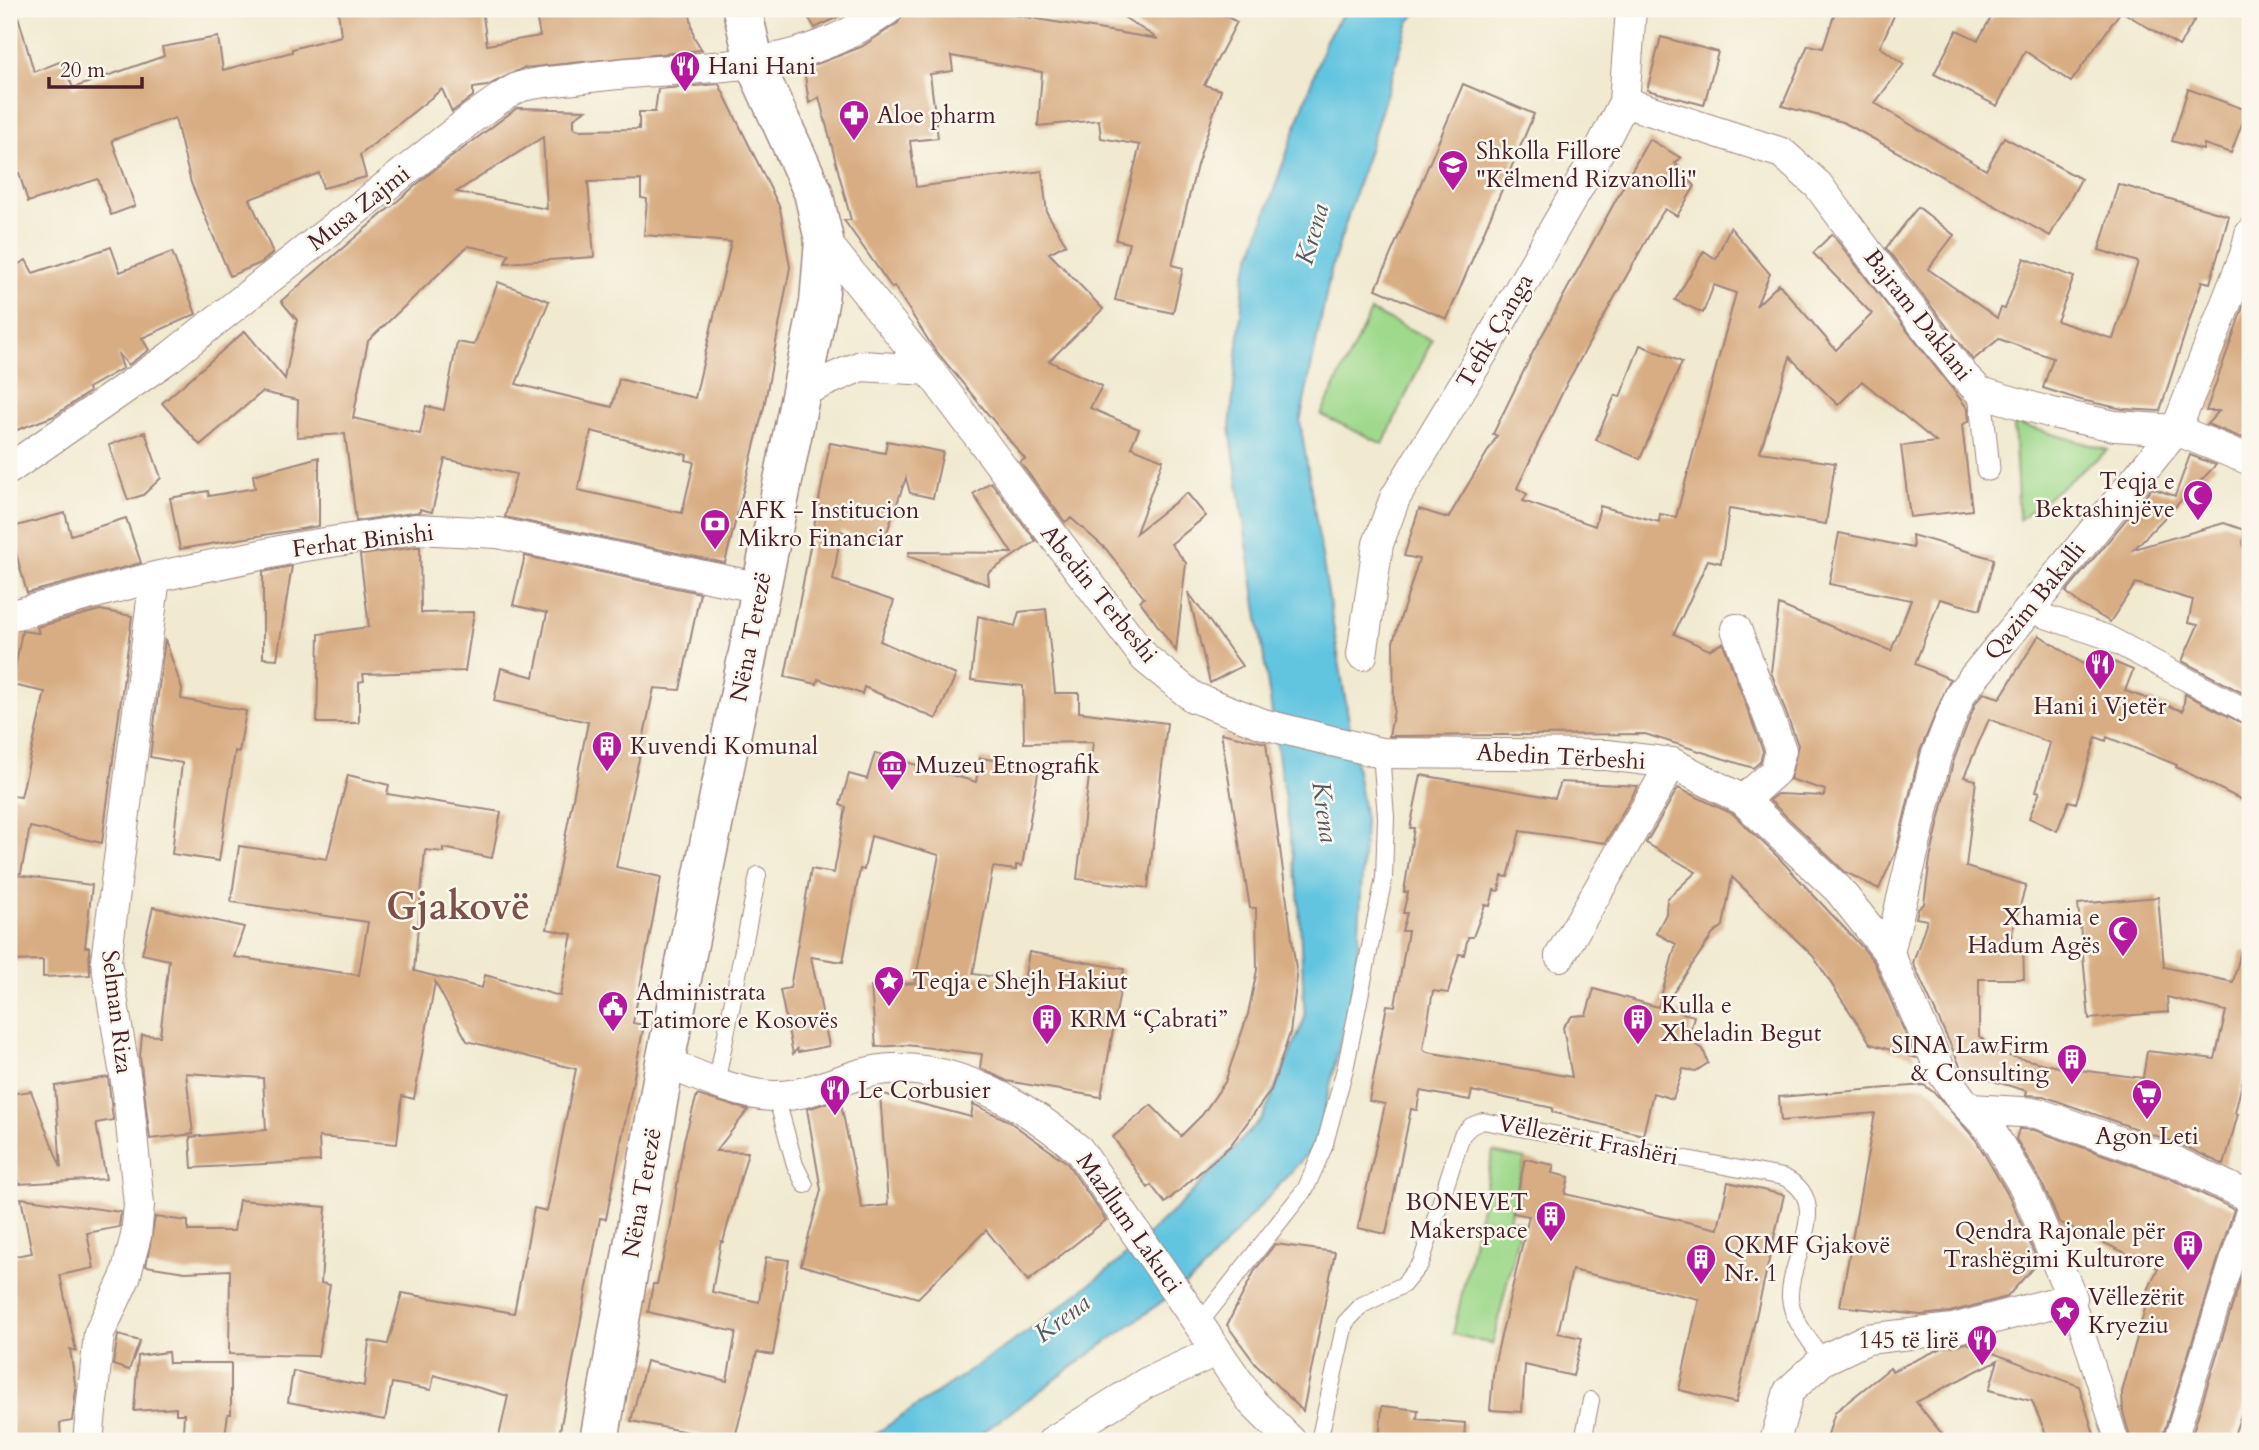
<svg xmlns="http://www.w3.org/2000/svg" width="2259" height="1450" font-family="Cardo,serif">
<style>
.green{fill:#9fd98c;stroke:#747c5c;stroke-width:2}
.water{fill:#62c5e0;stroke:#567286;stroke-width:2}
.building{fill:#d8ad83;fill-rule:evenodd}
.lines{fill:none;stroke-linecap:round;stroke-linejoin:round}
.service-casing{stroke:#9e847e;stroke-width:18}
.pedestrian-casing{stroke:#9e847e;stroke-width:25}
.minor-casing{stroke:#9e847e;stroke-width:32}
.secondary-casing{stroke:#9e847e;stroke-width:41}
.service{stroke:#fff;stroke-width:16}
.pedestrian{stroke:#fff;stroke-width:23}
.minor{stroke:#fff;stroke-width:30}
.secondary{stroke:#fff;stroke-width:38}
.labels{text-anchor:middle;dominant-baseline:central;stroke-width:5;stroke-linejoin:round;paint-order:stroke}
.poi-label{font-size:24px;fill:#4a1f2b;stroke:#fbf7ec;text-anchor:start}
.street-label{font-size:24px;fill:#4a1f2b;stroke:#fbf7ec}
.water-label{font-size:26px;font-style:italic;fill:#52596a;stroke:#fbf7ec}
.town-label{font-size:38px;font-weight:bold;fill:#7c514a;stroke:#fbf7ec}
</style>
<rect width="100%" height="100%" fill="#fbf7ec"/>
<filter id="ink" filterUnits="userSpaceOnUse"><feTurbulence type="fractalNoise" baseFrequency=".0143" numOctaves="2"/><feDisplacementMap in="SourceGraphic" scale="14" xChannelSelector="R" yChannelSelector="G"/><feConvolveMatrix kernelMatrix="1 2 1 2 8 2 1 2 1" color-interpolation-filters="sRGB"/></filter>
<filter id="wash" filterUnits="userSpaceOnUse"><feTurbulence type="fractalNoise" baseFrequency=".00686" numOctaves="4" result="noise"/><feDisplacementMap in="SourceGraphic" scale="28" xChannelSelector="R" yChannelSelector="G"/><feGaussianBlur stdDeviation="1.57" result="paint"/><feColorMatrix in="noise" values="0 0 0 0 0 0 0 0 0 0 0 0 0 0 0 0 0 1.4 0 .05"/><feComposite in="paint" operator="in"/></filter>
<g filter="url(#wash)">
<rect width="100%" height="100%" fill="#f1ead1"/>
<path class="green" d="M1371,311L1432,340L1383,444L1321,415Z
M2014,423L2108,450L2019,520Z
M1493,1152L1525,1159L1509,1219L1521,1222L1493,1344L1453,1334Z"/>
<path class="water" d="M1346,9H1420L1409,22L1331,270L1300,422L1365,820L1357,968L1317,1143L1197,1276L971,1441H865L1030,1330L1116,1264L1184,1201L1263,1117L1305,1018L1298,889L1230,428L1245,274L1326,40Z"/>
<g id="blocks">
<path class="building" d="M9,9H16L34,72L62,61L73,88L164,56L162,47L218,37L223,70L292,52V49L341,36L338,9H482L487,45L540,36L536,15L568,9H689L694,37L702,50L523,68L487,86L473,88V96L452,112L442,89L360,155L366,177L323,188L319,173L250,199L273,253L261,263L230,276L191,183L175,118L112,140L135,206L111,215L98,179L28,202L19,173L9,176Z
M803,9H855L815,28Z
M905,9H976L1158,39L1111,9H1212L1237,22L1204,85L1221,90L1197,165L1172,265L1183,268L1173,313L1115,300L1129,243L1116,240L1140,145L1101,138L1099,120L1038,126L1042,72L951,56L953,71L930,74L938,138L910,141L916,187L1042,171L1047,213L1066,244L1049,253L1103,309L1049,361L1102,386L1090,408L1139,429L1131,447L1163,460L1136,533L1187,493L1206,516L1171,544L1186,563L1176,651L1140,601L1144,598L1106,549L1071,518L1065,522L1020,462L1025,459L932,346L894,286L892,288L844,220H851L819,97L809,103L804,69L861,47L898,23Z
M1836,9H1897L1880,47L1904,64L1875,103L1986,170L2004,137L2081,179L2050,236L1843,122L1782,106L1808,45L1823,48Z
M1996,9H2201L2179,46L2121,11L2071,82L2025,51L1997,106L1934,74L1957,30L1978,40Z
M1661,37L1718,52L1704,105L1647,90Z
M719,84L780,208L790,267L764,407L725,563L505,517L516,474L445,459L432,512L420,509V512L356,521L345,434L297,437L298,400L262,392L200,445L162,403L245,331L285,379L297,320L281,301L429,174L517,108L586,110L574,118V128L579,130L639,129V112H655L658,89ZM543,137L547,209L456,192ZM641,180V198L647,199L644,235L731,242L695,398L619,379L612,407L516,384L549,301L498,282L474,345L457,342L444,410L426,406L420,434L353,418L368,341L468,246L509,254L505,263L594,257L588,182ZM591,431L687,455L686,460L694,462L682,513L578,490Z
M1463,84L1534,114L1447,319L1376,289Z
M2188,89L2247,110L2231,153L2204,144L2203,150L2172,141Z
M1649,139L1681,158L1675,163L1695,186L1677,216L1665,209L1657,221L1567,383L1517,488L1527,494L1523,501L1595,526L1600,506L1659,522L1660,514L1676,517L1736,293L1714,285L1703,313L1675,300L1704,251L1716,259L1730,227L1770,274L1756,306L1779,284L1836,350L1872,314L1813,253L1832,234L1968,409L1969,421L1962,425L1972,510L1910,517L1901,446L1936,442L1862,381L1838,405L1790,357L1760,452L1835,463L1826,524L1729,509L1721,563L1708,560L1674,634L1709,650L1723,643L1763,751L1760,762L1753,768L1645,734L1389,736L1394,710L1393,642L1419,559L1404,556L1419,509L1448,518L1497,436L1493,434L1533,352Z
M2118,184L2229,216L2210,283L2202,281L2160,411L2123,409L2081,400L2043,388L2053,358L1999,339L1973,360L1886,248L1918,207L1954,235L1928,269L1997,318L2001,308L2005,309L2024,258L2074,277L2057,321L2113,339L2138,262L2099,250Z
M111,247L120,272L172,252L196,314L142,338L149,350L128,365L118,353L123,368L88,388L89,392L54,416L9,433V269L26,260L33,273Z
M2247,296L2250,297V429L2242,438L2207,424L2219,411H2206Z
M1640,345L1682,362L1640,459L1596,440L1615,395L1620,397Z
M145,432L161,478L143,495L128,500L109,445Z
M887,441L943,452L933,498L910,493L906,478L882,546L841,531L833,580L894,601L880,641L956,675L936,719L864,687L862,694L818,679L817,684L785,677L830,443L885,453Z
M2190,455L2216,465L2134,549L2224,523L2244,530L2243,547L2250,549V697L2182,661L2198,625L2188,623L2193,600L2136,583L2110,622L2080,604L2066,592L2152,488L2175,496Z
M319,457V526L180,549L170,498L208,491L209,496L255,488L253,475Z
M991,482L1036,541L988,573L989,585L908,556L909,552L1012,553L973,494Z
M65,513L71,535L126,518L141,563L27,593L9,528Z
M1839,533L1913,548L1912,535L1994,559L1980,610L1940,599L1915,664L1950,679L1920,751L1896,851L1879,889L1845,872L1769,800L1777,794L1824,796L1825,790L1790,779L1798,745L1771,672L1779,605L1891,651L1911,600L1829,584Z
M416,547H420L421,613L474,612L465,671L363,674L364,681L359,682V723H317L319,634L369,627L360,555Z
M525,556L700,593L680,690L654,688L616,867L661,877L633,1023L644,1025L606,1219L600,1218L558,1441H498L508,1396L434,1375L431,1390L392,1383L385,1420L288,1402L293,1371L364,1386L369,1341L388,1344L402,1293L514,1313L534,1208L547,1211L576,1069L467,1041L435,982L414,1099L402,1096L397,1144L319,1137L320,1161L192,1168L190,1137L266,1130L263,1078L186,1073L193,1134L150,1139L140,1057L142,1035L160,1036L169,960L142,954L153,907L244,927L234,957L359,975L368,922L231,902L239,846L327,859L348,775L389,785L387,794L501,812L492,858L443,848V852L425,850L414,971L482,988L485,975L560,996L572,934L547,929L588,722L494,701L501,668L534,677L547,613L513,605Z
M292,566L277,659L263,658V572Z
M1188,592L1242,666L1210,683Z
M1046,609L1055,693H1079V712L1167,723L1148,888L1077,879L1093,742L1024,743L1023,686L971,680L978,616L1015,626L1019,612Z
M100,610L132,616L102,843L30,827L21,873L9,872V795L21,797L45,692L12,685L22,631L39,633L37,627Z
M2039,635L2097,673L2104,658L2133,670L2125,691L2183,711L2185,694L2250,727V804L2176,767L2177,765L2107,737L2106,741L2096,737L2076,803L2069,801L2057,831L2029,818L2040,792L2036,791L2050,743L1989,719L1964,777L1976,780L1966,867L2026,885L2010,940H2023L2024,979H1979V1036L1997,1053L2063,1068L2143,1078L2147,1051L2215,1059L2226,1011L2167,997L2168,1012L2089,1019L2078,904L2158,897L2164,967L2233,982L2241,951L2250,952V1050L2235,1113L2238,1114L2224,1165L2182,1145L2043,1096L2026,1095L2027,1091L1983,1078V1073L1962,1070L1913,963L1927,920L1916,918L1918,909L1924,904L1930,859L1953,762L1976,702L1984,693L2000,698Z
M165,639L182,689L181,699L246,711L239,752L235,751L219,861L172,854L182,763L150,757Z
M1221,733L1266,743L1297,977L1290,1033L1271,1090L1230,1146L1165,1203L1151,1185L1148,1188L1113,1137L1151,1105L1181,1136L1202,1115L1225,1082L1248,1014L1257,970L1256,908H1250Z
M875,753L976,782L980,758L1039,767L1022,866L1016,865V870L993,867L973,974L1024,981L1029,952L1124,969L1101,1097L1007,1081L980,1068L982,1054L906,1045L876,1047L871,986L915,983L939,855L871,836L864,870L860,869L843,962L811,957L829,1046L798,1052L797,1049L793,1054L780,990L790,988L811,869L834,873L846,807L840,805L849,774L867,779Z
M1421,775L1555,798L1561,782L1638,786L1605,843L1520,831L1508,877L1502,876L1499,891L1494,890L1490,906L1485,905L1473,937H1468L1464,955L1459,954L1448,993L1433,991L1423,1049L1427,1052L1572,1077L1563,1027L1572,1016L1586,1015L1594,989L1658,1007L1676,944L1656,933L1666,914L1667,899L1696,872L1646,843L1678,788L1733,814L1778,857L1862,947L1874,962L1916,1058L1871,1044L1813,956L1732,877L1723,926L1713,934L1663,1008L1694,1016L1688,1040L1703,1049L1708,1063L1696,1071L1683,1069L1673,1099L1653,1093L1643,1135L1552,1112L1553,1108L1472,1091L1470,1100L1420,1091L1417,1110L1411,1109L1386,1234L1358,1228L1385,1104L1369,1101L1387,1005L1395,1006L1408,931H1402L1407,913H1403L1408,892H1404L1414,828H1410Z
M9,874L92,885L85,947H89L90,975L43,977V960L9,961Z
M108,1077L113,1120L96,1123L106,1179L19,1184L9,1130V1094L31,1091L61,1168L55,1086Z
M1924,1085L1937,1095L1976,1140L2010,1198L2038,1262L2007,1297L1950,1312L1921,1315L1840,1306L1875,1113L1781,1121L1779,1097Z
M880,1093L971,1117L973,1104L1007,1120L1066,1162L1106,1220L1028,1281L986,1230L918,1298L801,1265L821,1190L807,1109L840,1099L862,1208L888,1205Z
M697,1095L748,1110L716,1151L748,1152L723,1242L721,1241L712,1292L759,1302L766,1257L789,1260L773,1355L757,1352L734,1441L631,1421L646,1361L727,1381L736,1332L648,1312L653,1284H657L670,1230L684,1140Z
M2019,1129L2034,1130L2169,1178L2234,1209L2161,1441H2131L2123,1412L2122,1392L2148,1298L2145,1297L2158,1268L2059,1222L2041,1181L2016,1139Z
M1525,1159L1554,1165L1552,1173L1569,1177L1565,1194L1718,1229L1728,1182L1784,1195L1736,1403L1679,1390L1699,1299L1572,1270L1558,1333L1582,1338L1573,1376L1525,1365L1522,1412L1490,1410L1494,1366L1529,1216L1513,1213Z
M21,1198L121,1212L119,1227L87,1233L94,1268L60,1275L76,1351L70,1349L76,1390L72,1421L60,1423L61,1441H9V1257L32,1253Z
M239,1200L326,1207L321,1283L330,1285L318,1356L229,1354L230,1270L185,1272L146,1266L155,1217L188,1221V1231H234Z
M1275,1244L1335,1252L1303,1411L1257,1366L1227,1325L1255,1270Z
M2250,1249V1389L2232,1441H2190Z
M118,1335L140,1341L129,1370L113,1365Z
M1967,1343L2079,1386L2096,1441H2049L2032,1401L1989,1390L1998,1360L1916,1402L1943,1435L1923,1441H1826L1835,1412L1890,1368L1892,1371L1942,1348Z
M168,1352L169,1363H231V1414H228L225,1435L183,1434L184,1414H176V1408L134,1411L138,1356Z
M1382,1406L1418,1410L1417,1419L1465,1423L1464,1441H1379Z"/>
</g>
</g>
<g filter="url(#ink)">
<use href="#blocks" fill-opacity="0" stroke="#9e847e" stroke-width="2"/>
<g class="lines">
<g class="service-casing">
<path id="service" d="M716,1084L758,875
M776,1096L795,1165L805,1185
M1199,1324L1306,1188L1324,1147L1346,1065L1384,878L1386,817L1381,753
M1319,1441L1345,1323L1362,1305L1403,1285L1421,1263L1462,1135L1471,1126L1483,1121L1783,1177C1836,1200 1788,1258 1790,1298C1792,1321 1811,1341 1823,1360
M1583,1441L1591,1400"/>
</g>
<g class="pedestrian-casing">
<path id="pedestrian" d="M1980,392L1988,469
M2026,610L2107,637L2250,713
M2072,1298L2117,1441
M2175,1441L2250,1203"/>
</g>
<g class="minor-casing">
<path id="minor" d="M1624,102L1782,153L1818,185L1890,282L1962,374L1980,392L2052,413L2115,426L2176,430L2250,460
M824,240L929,370L1145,658L1193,697L1263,724L1381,753L1607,755L1672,763L1743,800L1838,889L1889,953L1941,1071L1962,1100L1990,1129L2026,1190L2072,1298L1953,1329L1867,1339L1823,1360L1789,1391L1775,1441
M801,392L861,366L929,370
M9,469L170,357L475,116C489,107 505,93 520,87C539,81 564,81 584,78C696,62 790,80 888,9
M9,616L155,577L299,547L415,529L498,533L761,588
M1736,629L1781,750L1775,772L1743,800
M1362,655L1378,544L1395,498L1488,344L1598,153L1624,102L1631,9
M1889,953L1936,757L1961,693L2176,430L2245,255L2250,234
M1560,956L1672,763
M665,1062C696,1075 743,1097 777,1096C817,1095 853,1070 892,1069C962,1067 1028,1107 1079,1150L1253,1403L1291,1441
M1971,1109L2037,1113L2176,1162L2250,1197
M88,1441L99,1334L125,1278L136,1236L139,1205L128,1093L106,961L155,577
M1053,1441L1146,1383L1216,1351"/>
</g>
<g class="secondary-casing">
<path id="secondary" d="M599,1441L665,1062L819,303L824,240L813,192L755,65L742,9"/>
</g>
<use href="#service" class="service"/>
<use href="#pedestrian" class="pedestrian"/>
<use href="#minor" class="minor"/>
<use href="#secondary" class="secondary"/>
</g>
</g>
<defs>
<g id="restaurant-pin" transform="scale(1.575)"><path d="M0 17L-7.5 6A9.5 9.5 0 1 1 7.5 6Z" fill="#b5179e" stroke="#fbf7ec"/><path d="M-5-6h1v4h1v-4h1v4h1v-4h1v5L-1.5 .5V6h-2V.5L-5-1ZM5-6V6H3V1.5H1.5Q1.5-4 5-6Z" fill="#fff"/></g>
<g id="pharmacy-pin" transform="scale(1.575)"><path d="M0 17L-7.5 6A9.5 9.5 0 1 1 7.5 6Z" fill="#b5179e" stroke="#fbf7ec"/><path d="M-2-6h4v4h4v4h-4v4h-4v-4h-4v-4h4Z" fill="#fff"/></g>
<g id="school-pin" transform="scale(1.575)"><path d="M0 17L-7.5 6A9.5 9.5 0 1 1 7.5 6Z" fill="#b5179e" stroke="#fbf7ec"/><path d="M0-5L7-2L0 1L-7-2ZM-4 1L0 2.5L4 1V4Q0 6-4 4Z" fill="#fff"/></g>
<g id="mosque-pin" transform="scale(1.575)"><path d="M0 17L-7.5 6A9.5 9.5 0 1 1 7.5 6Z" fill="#b5179e" stroke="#fbf7ec"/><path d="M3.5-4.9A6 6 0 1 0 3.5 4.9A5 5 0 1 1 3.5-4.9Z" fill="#fff"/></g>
<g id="bank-pin" transform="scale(1.575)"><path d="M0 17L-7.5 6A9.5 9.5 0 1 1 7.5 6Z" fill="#b5179e" stroke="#fbf7ec"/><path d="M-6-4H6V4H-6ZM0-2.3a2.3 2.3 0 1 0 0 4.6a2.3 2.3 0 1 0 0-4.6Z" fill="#fff"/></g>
<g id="building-pin" transform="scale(1.575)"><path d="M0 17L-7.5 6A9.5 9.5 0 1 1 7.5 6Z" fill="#b5179e" stroke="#fbf7ec"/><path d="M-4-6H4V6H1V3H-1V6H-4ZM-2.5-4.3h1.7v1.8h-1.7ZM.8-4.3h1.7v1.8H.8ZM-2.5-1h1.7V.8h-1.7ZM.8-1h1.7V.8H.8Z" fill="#fff"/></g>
<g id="museum-pin" transform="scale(1.575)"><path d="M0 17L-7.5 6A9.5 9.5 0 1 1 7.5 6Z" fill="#b5179e" stroke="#fbf7ec"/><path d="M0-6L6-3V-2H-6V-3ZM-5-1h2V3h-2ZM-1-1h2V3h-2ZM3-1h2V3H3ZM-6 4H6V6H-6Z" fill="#fff"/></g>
<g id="sight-pin" transform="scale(1.575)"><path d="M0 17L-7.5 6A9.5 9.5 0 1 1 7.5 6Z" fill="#b5179e" stroke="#fbf7ec"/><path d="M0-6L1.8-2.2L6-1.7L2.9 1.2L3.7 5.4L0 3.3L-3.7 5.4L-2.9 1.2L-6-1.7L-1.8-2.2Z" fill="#fff"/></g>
<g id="civic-pin" transform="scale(1.575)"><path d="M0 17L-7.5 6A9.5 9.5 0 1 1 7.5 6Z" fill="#b5179e" stroke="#fbf7ec"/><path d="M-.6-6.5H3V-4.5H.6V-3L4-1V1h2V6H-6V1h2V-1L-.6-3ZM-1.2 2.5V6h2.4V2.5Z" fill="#fff"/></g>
<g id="supermarket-pin" transform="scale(1.575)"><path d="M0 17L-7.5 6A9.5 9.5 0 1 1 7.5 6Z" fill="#b5179e" stroke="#fbf7ec"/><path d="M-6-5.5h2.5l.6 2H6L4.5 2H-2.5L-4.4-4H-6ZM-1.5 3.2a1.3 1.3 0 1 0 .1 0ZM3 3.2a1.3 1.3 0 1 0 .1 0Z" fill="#fff"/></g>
</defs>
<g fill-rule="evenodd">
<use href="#restaurant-pin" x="685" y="66"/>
<use href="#pharmacy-pin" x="854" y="115"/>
<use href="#school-pin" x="1453" y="165"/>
<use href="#mosque-pin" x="2198" y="495"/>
<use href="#bank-pin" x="715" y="524"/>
<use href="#restaurant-pin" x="2100" y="664"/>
<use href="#building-pin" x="607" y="746"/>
<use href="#museum-pin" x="892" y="765"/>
<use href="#mosque-pin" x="2123" y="931"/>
<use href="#sight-pin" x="889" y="981"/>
<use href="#civic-pin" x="613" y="1006"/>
<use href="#building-pin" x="1047" y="1019"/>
<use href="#building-pin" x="1638" y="1019"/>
<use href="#building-pin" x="2072" y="1059"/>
<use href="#restaurant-pin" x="835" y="1090"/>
<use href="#supermarket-pin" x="2147" y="1094"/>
<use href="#building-pin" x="1551" y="1216"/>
<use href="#building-pin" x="2188" y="1245"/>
<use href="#building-pin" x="1701" y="1259"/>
<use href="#sight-pin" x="2065" y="1311"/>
<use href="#restaurant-pin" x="1982" y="1340"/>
</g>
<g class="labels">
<g class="poi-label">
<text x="708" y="66">Hani Hani</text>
<text x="877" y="115">Aloe pharm</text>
<text x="1476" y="151">Shkolla Fillore<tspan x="1476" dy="28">"Këlmend Rizvanolli"</tspan></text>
<text x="2175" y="481" text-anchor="end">Teqja e<tspan x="2175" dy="28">Bektashinjëve</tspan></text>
<text x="738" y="510">AFK - Institucion<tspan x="738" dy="28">Mikro Financiar</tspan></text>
<text x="2100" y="706" text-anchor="middle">Hani i Vjetër</text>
<text x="630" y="746">Kuvendi Komunal</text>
<text x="915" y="765">Muzeu Etnografik</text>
<text x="2100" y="917" text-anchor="end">Xhamia e<tspan x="2100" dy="28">Hadum Agës</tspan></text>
<text x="912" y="981">Teqja e Shejh Hakiut</text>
<text x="636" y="992">Administrata<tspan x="636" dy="28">Tatimore e Kosovës</tspan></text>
<text x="1661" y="1005">Kulla e<tspan x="1661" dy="28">Xheladin Begut</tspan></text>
<text x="1070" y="1019">KRM “Çabrati”</text>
<text x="2049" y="1045" text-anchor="end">SINA LawFirm<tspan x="2049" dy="28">&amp; Consulting</tspan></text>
<text x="858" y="1090">Le Corbusier</text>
<text x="2147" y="1136" text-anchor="middle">Agon Leti</text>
<text x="1528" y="1202" text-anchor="end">BONEVET<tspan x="1528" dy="28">Makerspace</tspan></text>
<text x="2165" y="1231" text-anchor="end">Qendra Rajonale për<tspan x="2165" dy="28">Trashëgimi Kulturore</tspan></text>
<text x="1724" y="1245">QKMF Gjakovë<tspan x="1724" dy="28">Nr. 1</tspan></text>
<text x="2088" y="1297">Vëllezërit<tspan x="2088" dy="28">Kryeziu</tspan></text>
<text x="1959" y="1340" text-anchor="end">145 të lirë</text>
</g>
<g class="street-label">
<text transform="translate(359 208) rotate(-38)">Musa Zajmi</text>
<text transform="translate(1918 315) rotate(52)">Bajram Daklani</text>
<text transform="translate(1495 331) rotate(-60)">Tefik Çanga</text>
<text transform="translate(363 541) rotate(-7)">Ferhat Binishi</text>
<text transform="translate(1099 594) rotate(51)">Abedin Terbeshi</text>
<text transform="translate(2035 601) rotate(-51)">Qazim Bakalli</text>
<text transform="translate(751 637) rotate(-79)">Nëna Terezë</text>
<text transform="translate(1561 757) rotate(3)">Abedin Tërbeshi</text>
<text transform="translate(117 1012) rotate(83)">Selman Riza</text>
<text transform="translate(1588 1140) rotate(11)">Vëllezërit Frashëri</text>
<text transform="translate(642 1193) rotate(-80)">Nëna Terezë</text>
<text transform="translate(1129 1223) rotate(55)">Mazllum Lakuci</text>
</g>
<g class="water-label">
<text transform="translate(1312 234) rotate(-74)">Krena</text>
<text transform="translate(1325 812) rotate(82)">Krena</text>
<text transform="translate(1062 1318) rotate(-37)">Krena</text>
</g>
<g class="town-label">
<text x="458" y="907">Gjakovë</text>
</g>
</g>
<rect width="2259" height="1450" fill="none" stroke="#fbf7ec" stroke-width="35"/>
<path d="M49 77v10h93v-10" fill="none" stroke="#4a1f2b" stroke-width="3.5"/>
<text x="60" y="77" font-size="21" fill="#4a1f2b" stroke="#fbf7ec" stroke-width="5" paint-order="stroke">20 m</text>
</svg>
